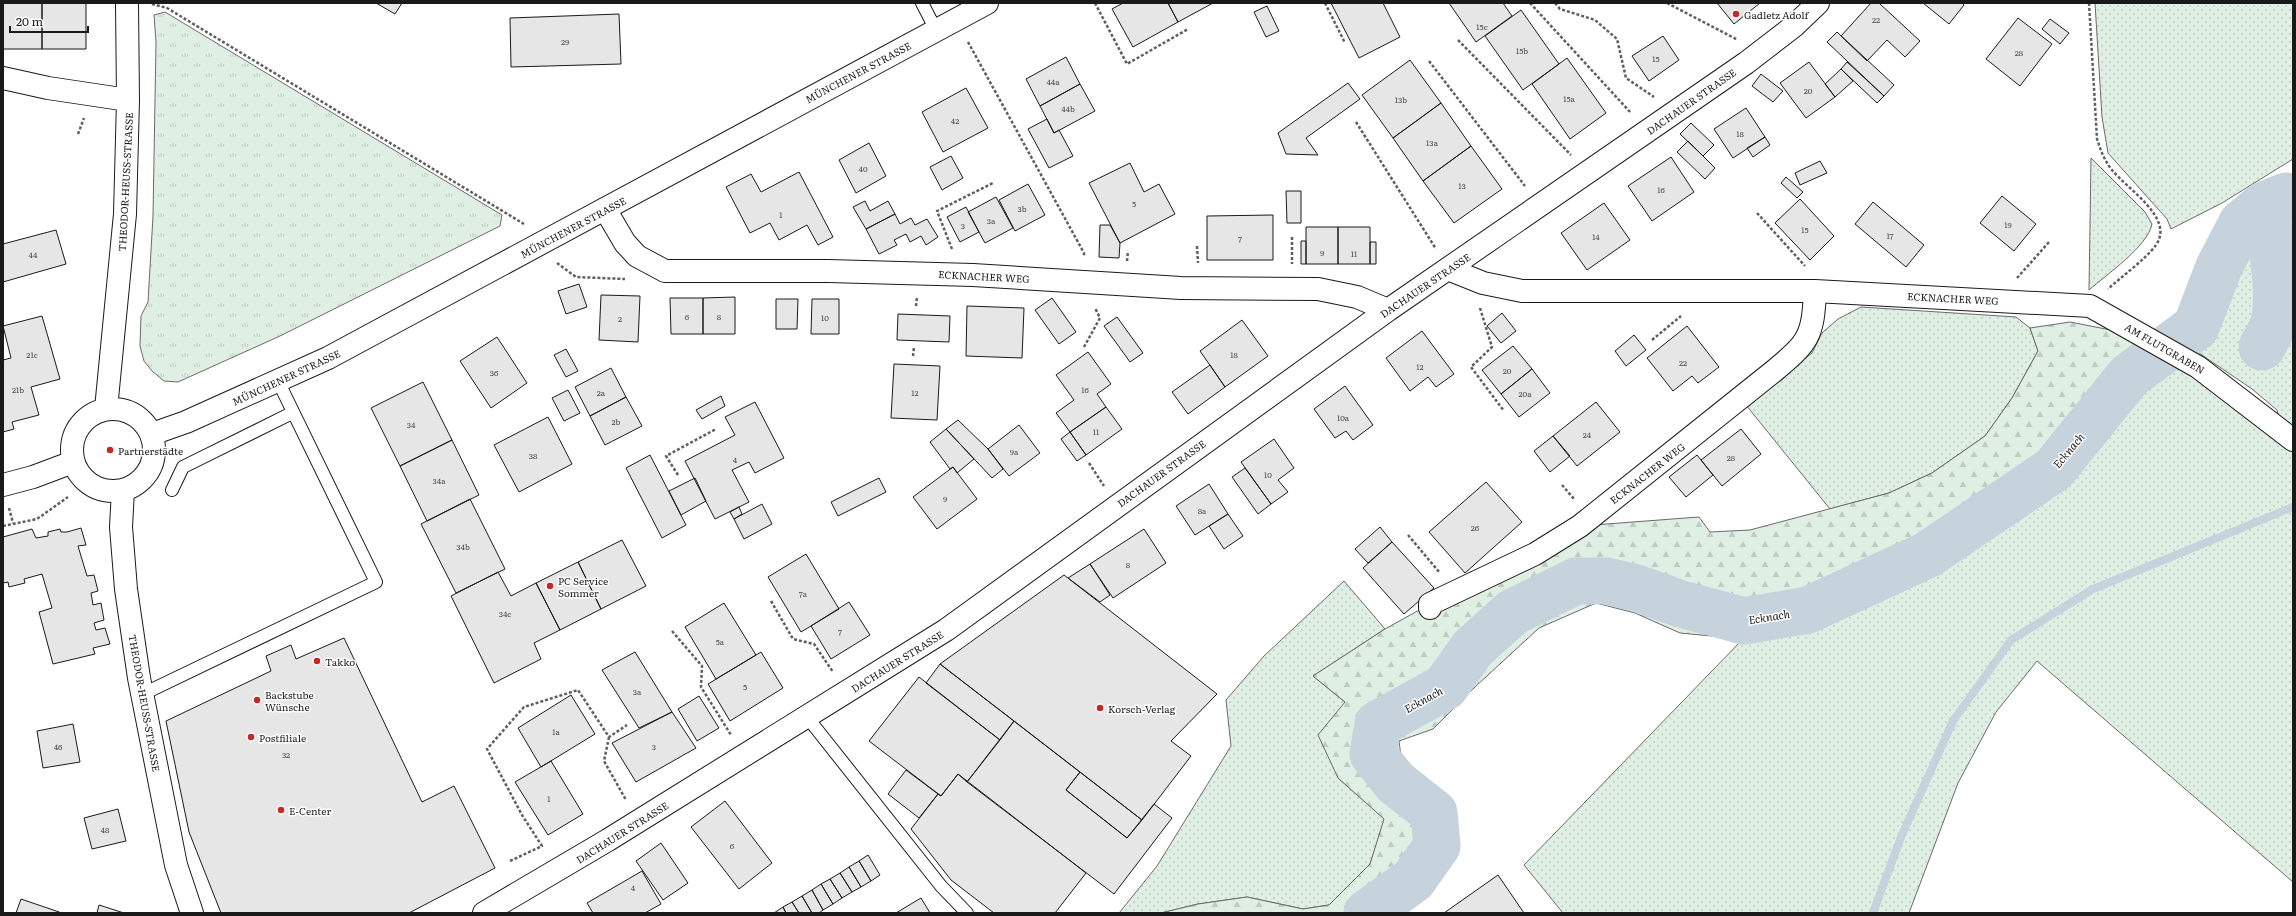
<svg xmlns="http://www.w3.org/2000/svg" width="2296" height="916" font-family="Literata,serif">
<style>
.grass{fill:url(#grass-dots);stroke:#6a6a6a}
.forest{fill:url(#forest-firs);stroke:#6a6a6a}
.park{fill:url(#park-tufts);stroke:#6a6a6a}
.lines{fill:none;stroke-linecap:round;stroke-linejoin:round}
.stream{stroke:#c6d2dc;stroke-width:8}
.river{stroke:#c6d2dc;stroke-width:47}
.building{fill:#e6e6e6;stroke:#1a1a1a}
.lane-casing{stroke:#1a1a1a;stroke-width:14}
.street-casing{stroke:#1a1a1a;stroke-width:24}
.secondary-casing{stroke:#1a1a1a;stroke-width:24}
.path{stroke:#5f5f5f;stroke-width:2.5;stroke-dasharray:3 2;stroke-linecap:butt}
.lane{stroke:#fff;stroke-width:12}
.street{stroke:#fff;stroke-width:22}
.secondary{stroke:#fff;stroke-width:22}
.poi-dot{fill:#c62828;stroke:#fff;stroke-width:1.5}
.labels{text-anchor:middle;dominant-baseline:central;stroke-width:3;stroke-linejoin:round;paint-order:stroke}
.number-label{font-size:8px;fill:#4d4d4d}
.poi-label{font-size:10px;fill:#1a1a1a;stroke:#fff;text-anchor:start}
.street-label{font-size:10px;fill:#1a1a1a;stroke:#fff}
.water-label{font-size:11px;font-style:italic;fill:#1a1a1a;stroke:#fff}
</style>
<defs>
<pattern id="grass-dots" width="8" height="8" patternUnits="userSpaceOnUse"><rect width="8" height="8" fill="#e0efe3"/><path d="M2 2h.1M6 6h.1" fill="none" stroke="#c0ccc2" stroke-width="1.8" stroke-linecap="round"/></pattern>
<pattern id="forest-firs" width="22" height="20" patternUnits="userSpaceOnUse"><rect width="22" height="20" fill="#e0efe3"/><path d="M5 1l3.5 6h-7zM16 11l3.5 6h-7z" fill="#c0ccc2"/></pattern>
<pattern id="park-tufts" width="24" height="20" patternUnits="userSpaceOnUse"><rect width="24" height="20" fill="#e0efe3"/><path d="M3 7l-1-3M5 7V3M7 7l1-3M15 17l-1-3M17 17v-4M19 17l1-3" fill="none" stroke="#c0ccc2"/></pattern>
</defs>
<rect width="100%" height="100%" fill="#fff"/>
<path class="grass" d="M2095,3H2293V159L2222,203L2171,229L2167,219L2108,153L2102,117Z
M2091,158L2145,212L2152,224C2148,246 2106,275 2089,290Z
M2293,209V882L2037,661L1996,712L1958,783L1909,913H1563L1524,865L1743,639L1790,625L1938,558L2059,475L2174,363L2286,446L2277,410L2252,389L2196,351L2213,328L2229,270L2245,237H2264L2263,317L2247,352L2252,366L2266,362L2284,327L2292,298L2281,264L2280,226L2286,211Z
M1861,307L2016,317L2030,328L2038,351L2012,398L1985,436L1932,473L1889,493L1830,509L1746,405L1812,353L1822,333L1838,319Z
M1344,581L1385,629L1313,676L1345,702L1338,778L1385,819L1370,864L1329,905L1303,909L1247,897L1198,904L1161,913H1119L1157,866L1231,746L1226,700L1264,656Z"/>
<path class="forest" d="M2070,322L2116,331L2174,363L2059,475L1938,558L1783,627L1743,639L1680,633L1635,613L1596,603L1539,628L1475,687L1433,729L1399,741L1402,764L1443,798L1457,839L1395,913H1161L1198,904L1247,897L1303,909L1329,905L1370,864L1384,819L1338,778L1318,735L1345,702L1313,676L1385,629L1430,604L1580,526L1699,517L1710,532L1750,530L1889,493L1932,473L1985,436L2012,398L2038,351L2030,328Z"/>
<path class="park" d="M165,12L502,215L500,226L280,336L178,382L164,381L152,371L144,361L140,346L141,316L148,302L153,216L156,42L154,15Z"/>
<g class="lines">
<path class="stream" d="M1873,913L1901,837L1953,721L2011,640L2093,589L2293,507"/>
<path class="river" d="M2262,347C2266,339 2272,330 2274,322C2281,292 2271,235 2264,205
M1367,913L1413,880L1437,846L1434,813L1395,782L1373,754L1378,724L1445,687L1473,648L1513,612L1576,581H1606L1636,588L1681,604L1744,621L1808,610L1927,555L2054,469L2129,376L2196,327L2219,267L2242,223L2264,205L2286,196L2293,198"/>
</g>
<path class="building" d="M3,3H42V49H3Z
M42,3H86V49H42Z
M376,3H402L395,14Z
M1123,3H1168L1178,22L1133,47L1112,9Z
M1168,3H1213L1178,22Z
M1331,3H1383L1400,37L1359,58Z
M1449,3H1503L1512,16L1476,42Z
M1717,3H1760L1734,24Z
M1871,3H1879L1920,41L1905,57L1887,40L1867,61L1841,36Z
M1923,3H1962L1964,5L1949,24Z
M1267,6L1279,31L1266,37L1254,12Z
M1521,10L1559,64L1523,90L1485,36Z
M619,14L621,64L511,67L510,18Z
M2018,18L2052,44L2020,86L1986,59Z
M2050,19L2069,33L2060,44L2042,29Z
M1837,32L1894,85L1884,96L1827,42Z
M1663,36L1679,60L1649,81L1632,56Z
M1066,57L1080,84L1040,106L1026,79Z
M1567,58L1606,113L1570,139L1532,84Z
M1410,60L1441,103L1393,138L1362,95Z
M1809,62L1835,97L1806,118L1780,83Z
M1847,62L1884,96L1877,103L1841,69Z
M1841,69L1853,81L1835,97L1825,84Z
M1761,74L1783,91L1773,102L1752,86Z
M1348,83L1360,99L1306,138L1318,155L1286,154L1278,133Z
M1080,84L1095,111L1054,133L1040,106Z
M966,88L988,128L943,152L922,112Z
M1441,103L1471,146L1423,181L1393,138Z
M1746,108L1765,137L1733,158L1714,129Z
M1047,119L1054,133L1059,130L1073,156L1049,168L1028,129Z
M1691,123L1714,145L1703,156L1680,134Z
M1765,137L1770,145L1753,157L1747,148Z
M1688,141L1715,168L1705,179L1677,152Z
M869,143L886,176L856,193L839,160Z
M1471,146L1502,189L1454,223L1423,181Z
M951,156L963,178L942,190L930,167Z
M1671,157L1694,192L1652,221L1628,186Z
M1820,161L1827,173L1800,185L1795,173Z
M1130,163L1144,192L1159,184L1175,214L1120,243L1089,183Z
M799,172L833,237L818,245L807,225L779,240L770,223L750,233L726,187L751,174L761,192Z
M1786,177L1803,192L1797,198L1781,183Z
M1028,184L1045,215L1015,231L999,200Z
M1286,191H1301V223H1287Z
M2002,196L2036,224L2014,251L1980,223Z
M996,197L1013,228L985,243L968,212Z
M1800,199L1834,236L1810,260L1775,223Z
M865,201L870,211L888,201L895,214L866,229L853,207Z
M1873,202L1924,245L1906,267L1855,224Z
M1604,203L1630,240L1587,270L1561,233Z
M966,207L979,232L960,242L947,217Z
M895,214L900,224L911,218L915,225L927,219L938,237L926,245L921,236L910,242L906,234L894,240L897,245L879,254L866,229Z
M1273,215V260H1207V216Z
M1100,225H1110L1120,243L1119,258L1099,257Z
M1306,227H1338V264H1306Z
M1338,227H1370V264H1338Z
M56,230L66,264L3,282V244Z
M1301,241H1306V264H1301Z
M1370,242H1376V264H1370Z
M579,284L587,307L566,314L558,291Z
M601,295L640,296L638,342L599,340Z
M735,297V334H703V298Z
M670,298H703V334H671Z
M1052,298L1076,332L1059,344L1035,310Z
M776,299H798L797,329H776Z
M812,299H839V334H811Z
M967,306L1024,308L1022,358L966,356Z
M1502,313L1516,331L1501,343L1487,326Z
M898,314L950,316L949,342L897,340Z
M42,316L60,379L31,387L39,415L12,422L14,429L3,432V360L11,358L3,326Z
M1117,317L1143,353L1130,362L1104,326Z
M1242,320L1268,356L1225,387L1200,351Z
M1687,326L1719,367L1698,383L1692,376L1673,391L1647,358Z
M1422,331L1454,374L1436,387L1428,377L1410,391L1386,358Z
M1634,335L1646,350L1626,366L1615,351Z
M497,337L527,383L491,408L460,361Z
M1513,346L1532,369L1501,394L1482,370Z
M566,349L578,371L566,377L554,355Z
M1088,352L1111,384L1097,394L1106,407L1070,432L1056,413L1074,400L1056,375Z
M894,364L940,366L937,420L891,418Z
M1210,365L1225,387L1188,414L1172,392Z
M611,368L626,397L590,416L575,387Z
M1532,369L1550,393L1519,417L1501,394Z
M423,382L452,440L400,466L371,408Z
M1345,386L1373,425L1353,440L1346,431L1335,438L1314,409Z
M568,390L580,413L564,421L552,398Z
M721,396L725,406L702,419L696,410Z
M626,397L642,426L605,445L590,416Z
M755,402L784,458L755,473L749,462L732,470L749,502L715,519L685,461L735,435L725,417Z
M1596,402L1620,432L1577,466L1553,436Z
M1106,407L1122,429L1086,455L1070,432Z
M548,417L572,464L519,492L494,445Z
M958,420L988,449L1003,469L992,478L946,429Z
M1019,425L1040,453L1009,476L988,449Z
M946,429L974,459L957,473L953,467L950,469L930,442Z
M1741,429L1761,454L1722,486L1701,460Z
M1070,432L1086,455L1077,461L1061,439Z
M1553,436L1570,456L1550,472L1534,451Z
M1274,439L1294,468L1278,480L1288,492L1271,504L1241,462Z
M452,440L479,495L427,521L400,466Z
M650,455L686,525L662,538L626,468Z
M1697,455L1713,475L1686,497L1669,477Z
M953,467L977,499L937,529L913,497Z
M1245,468L1271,504L1258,514L1232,477Z
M695,478L706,501L681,515L669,491Z
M879,478L886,492L838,516L831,502Z
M1486,482L1522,522L1465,573L1429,532Z
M1209,484L1228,514L1195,535L1176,506Z
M470,499L505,569L456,593L421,524Z
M762,504L772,524L744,539L734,519Z
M739,507L742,514L734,519L730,512Z
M1228,514L1243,536L1224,549L1209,526Z
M1380,527L1392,542L1368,563L1355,549Z
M81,528L86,545L78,546L87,576L94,575L98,591L91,593L93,605L101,603L104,620L94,623L96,630L105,628L110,644L93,648L95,654L53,664L39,612L52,608L42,574L24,579L25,583L9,587L8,582L3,583V537L32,529L36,538L48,536V532L60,529L61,532H67Z
M1144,529L1166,563L1113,598L1090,564Z
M622,540L646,586L601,609L578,562Z
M1392,542L1434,588L1404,614L1363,568Z
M806,554L839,609L801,632L768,577Z
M578,562L601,609L560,630L536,583Z
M1090,564L1110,595L1100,602L1068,578Z
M498,572L511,596L536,583L560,630L534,643L541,659L494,683L451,596Z
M1064,575L1217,694L1171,741L1191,756L1142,820L940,664Z
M849,602L870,635L831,659L811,626Z
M724,603L756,655L716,679L685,627Z
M344,638L422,802L454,786L495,868L409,913H221L189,832L166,721L271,671L266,656L291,645L296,659Z
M635,652L672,712L639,728L602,670Z
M761,652L783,688L730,721L708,684Z
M940,664L1014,721L1000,740L926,683Z
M919,677L1000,740L967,782L958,774L941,796L869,741Z
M571,695L595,734L541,767L518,728Z
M699,696L719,728L697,741L678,709Z
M672,712L696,748L636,782L612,743Z
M1014,721L1080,772L1066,790L1127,838L1154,804L1172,818L1114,894L967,782Z
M73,724L80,762L43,768L37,731Z
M551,761L583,814L548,835L515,782Z
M906,770L938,794L919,818L888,794Z
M1080,772L1142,820L1127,838L1066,790Z
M958,774L1086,873L1055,913H994L951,880L911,829L938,794L941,796Z
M725,801L772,863L739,889L691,827Z
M118,809L126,841L92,849L84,818Z
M661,843L688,883L663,900L636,861Z
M868,855L880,875L871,881L859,861Z
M859,861L871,881L861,887L849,867Z
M849,867L861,887L852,892L840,873Z
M642,871L661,904L645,913H593L587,903Z
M840,873L852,892L842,898L830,879Z
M1498,875L1524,913H1444Z
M830,879L842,898L833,904L821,884Z
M821,884L833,904L823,910L812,890Z
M812,890L823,910L819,913H812L802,896Z
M802,896L812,913H799L792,902Z
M921,898L930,913H896Z
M21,899L62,913H16Z
M792,902L799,913H786L783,907Z
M99,905L124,913H97Z
M783,907L786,913H774Z"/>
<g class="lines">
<g class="lane-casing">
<path id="lane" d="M922,3L936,30
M172,490L183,467L292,413
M143,694L376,582L278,381
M807,717L941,886L967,913"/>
</g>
<g class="street-casing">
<path id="street" d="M3,78L48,88L128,100
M605,209L625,243L637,256L665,271H828L973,275L1181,288L1318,289L1357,297L1388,310
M1448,269L1483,283L1522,291H1815L2090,306L2198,367L2293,440
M106,409L125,214L128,100L127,3
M1430,608V604L1535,554L1580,526L1774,371C1809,342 1813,336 1815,291
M484,913L608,840L946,630L1388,310L1746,63L1794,26L1818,3"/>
</g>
<g class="secondary-casing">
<path id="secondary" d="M72 450a41 41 0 1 1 82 0a41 41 0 1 1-82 0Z
M152,434L186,422L328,358L987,3
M3,485L33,477L73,462
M123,490L121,527L126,589L139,678L176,865L192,913"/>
</g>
<path class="path" d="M1095,3L1127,64L1188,29
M1325,3L1345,43
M1530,3L1631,113
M1555,3L1560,9L1595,20L1617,39L1626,78L1654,97
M1667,3L1738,40
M2089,3L2097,139C2101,151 2104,160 2112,170C2127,189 2175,218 2156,245C2146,259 2121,277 2108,289
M152,4L167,8L524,224
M1458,40L1571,155
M968,42L1084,253V257
M1429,61L1525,186
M1356,122L1436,249
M78,134L84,118
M1757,213L1805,266
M1292,237V264
M1197,246L1198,263
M952,249L937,211L993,183
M1127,261L1128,251
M557,263L576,277L625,279
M2017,278L2050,241
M916,306L917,297
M1480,308L1492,347L1471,367L1504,411
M1652,340L1681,316
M1084,347L1100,318L1095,308
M913,356L914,347
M1089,463L1104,486
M678,475L666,456L716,429
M1562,485L1575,500
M9,508L13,523
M3,526L37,519L68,497
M1408,535L1440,573
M771,601L793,639L814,644L833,672
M672,631L702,666L701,687L731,735
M609,737L604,761L626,800
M510,861L542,846L522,815L487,749L524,707L578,690L609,737L627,725"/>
<use href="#lane" class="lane"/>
<use href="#street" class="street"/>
<use href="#secondary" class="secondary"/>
</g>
<g class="poi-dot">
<circle cx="1736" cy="14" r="4"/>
<circle cx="110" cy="450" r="4"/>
<circle cx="550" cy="586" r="4"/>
<circle cx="317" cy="661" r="4"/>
<circle cx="257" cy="700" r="4"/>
<circle cx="1100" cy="708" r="4"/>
<circle cx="251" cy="737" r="4"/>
<circle cx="281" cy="810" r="4"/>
</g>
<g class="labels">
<g class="number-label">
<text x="1876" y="19">22</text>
<text x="1482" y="26">15c</text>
<text x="565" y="41">29</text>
<text x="1522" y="50">15b</text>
<text x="2019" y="52">28</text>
<text x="1656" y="58">15</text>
<text x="1053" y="81">44a</text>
<text x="1808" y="90">20</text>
<text x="1569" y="98">15a</text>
<text x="1401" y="99">13b</text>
<text x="1068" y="108">44b</text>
<text x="955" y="120">42</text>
<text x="1740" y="133">18</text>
<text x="1432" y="142">13a</text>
<text x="863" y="168">40</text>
<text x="1462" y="185">13</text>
<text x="1661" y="189">16</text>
<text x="1134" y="203">5</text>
<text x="1022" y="208">3b</text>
<text x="781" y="214">1</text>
<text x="991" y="220">3a</text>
<text x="2008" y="224">19</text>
<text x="963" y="225">3</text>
<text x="1805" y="229">15</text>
<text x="1890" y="235">17</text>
<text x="1596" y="236">14</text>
<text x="1240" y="238">7</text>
<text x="1322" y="252">9</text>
<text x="1354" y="253">11</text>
<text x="33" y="254">44</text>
<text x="687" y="316">6</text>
<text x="719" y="316">8</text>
<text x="825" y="317">10</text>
<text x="620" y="318">2</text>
<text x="32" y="354">21c</text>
<text x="1234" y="354">18</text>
<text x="1683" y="362">22</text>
<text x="1420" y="366">12</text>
<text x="1507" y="370">20</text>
<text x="494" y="372">36</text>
<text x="18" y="389">21b</text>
<text x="1085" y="389">16</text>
<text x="601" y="392">2a</text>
<text x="915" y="392">12</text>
<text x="1525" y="393">20a</text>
<text x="1343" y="417">10a</text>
<text x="616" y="421">2b</text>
<text x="411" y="424">34</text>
<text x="1096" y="431">11</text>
<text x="1587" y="434">24</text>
<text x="1014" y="451">9a</text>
<text x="533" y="455">38</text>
<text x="1731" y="457">28</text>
<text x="735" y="459">4</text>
<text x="1268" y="474">10</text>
<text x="439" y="480">34a</text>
<text x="945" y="498">9</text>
<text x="1202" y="510">8a</text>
<text x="1475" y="527">26</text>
<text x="463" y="546">34b</text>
<text x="1128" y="564">8</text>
<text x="803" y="593">7a</text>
<text x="505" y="613">34c</text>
<text x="840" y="631">7</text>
<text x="720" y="641">5a</text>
<text x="745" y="686">5</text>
<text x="637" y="691">3a</text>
<text x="556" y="731">1a</text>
<text x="58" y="746">46</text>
<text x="654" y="746">3</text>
<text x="286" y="754">32</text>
<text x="549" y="798">1</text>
<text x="105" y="829">48</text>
<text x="732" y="845">6</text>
<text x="633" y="887">4</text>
</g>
<g class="poi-label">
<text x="1744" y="14">Gadletz Adolf</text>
<text x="118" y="450">Partnerstädte</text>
<text x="558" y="580">PC Service<tspan x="558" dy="12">Sommer</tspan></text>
<text x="325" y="661">Takko</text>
<text x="265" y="694">Backstube<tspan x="265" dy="12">Wünsche</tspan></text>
<text x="1108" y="708">Korsch-Verlag</text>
<text x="259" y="737">Postfiliale</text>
<text x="289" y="810">E-Center</text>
</g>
<g class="street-label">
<text transform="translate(858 72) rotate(-28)">MÜNCHENER STRASSE</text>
<text transform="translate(1691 101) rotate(-35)">DACHAUER STRASSE</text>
<text transform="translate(125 182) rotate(-87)">THEODOR-HEUSS-STRASSE</text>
<text transform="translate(573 227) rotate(-28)">MÜNCHENER STRASSE</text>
<text transform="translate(984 276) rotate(3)">ECKNACHER WEG</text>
<text transform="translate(1425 285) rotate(-34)">DACHAUER STRASSE</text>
<text transform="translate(1953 298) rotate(3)">ECKNACHER WEG</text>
<text transform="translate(2165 348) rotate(30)">AM FLUTGRABEN</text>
<text transform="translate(286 377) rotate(-25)">MÜNCHENER STRASSE</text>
<text transform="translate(1161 473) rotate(-36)">DACHAUER STRASSE</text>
<text transform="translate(1647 473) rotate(-38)">ECKNACHER WEG</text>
<text transform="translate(897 661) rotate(-32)">DACHAUER STRASSE</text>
<text transform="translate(145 703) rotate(80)">THEODOR-HEUSS-STRASSE</text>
<text transform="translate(622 832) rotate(-32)">DACHAUER STRASSE</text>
</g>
<g class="water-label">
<text transform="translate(2068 450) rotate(-50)">Ecknach</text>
<text transform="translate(1769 616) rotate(-9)">Ecknach</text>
<text transform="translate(1423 699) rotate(-29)">Ecknach</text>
</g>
</g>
<rect width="2296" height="916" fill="none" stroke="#1a1a1a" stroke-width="8"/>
<path d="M10 26v6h78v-6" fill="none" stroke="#1a1a1a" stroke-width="2"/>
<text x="16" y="26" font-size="12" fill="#1a1a1a" stroke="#ffffff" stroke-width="3" paint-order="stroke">20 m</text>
</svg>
